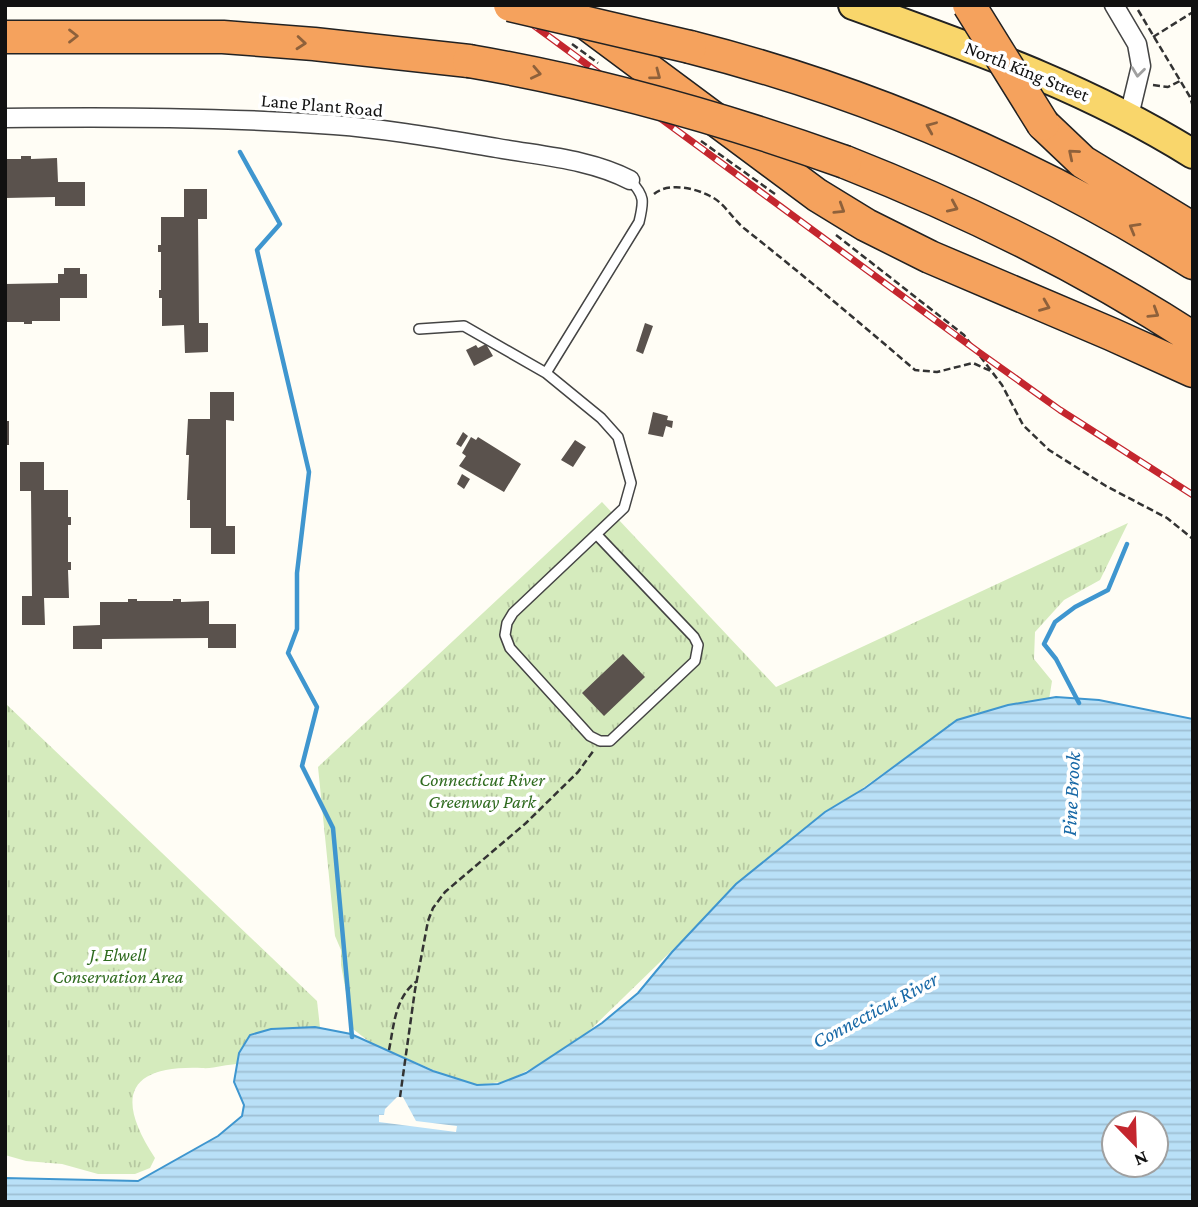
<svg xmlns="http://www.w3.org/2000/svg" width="1198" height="1207" font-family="'Crimson Pro',serif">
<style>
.park{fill:url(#park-tufts)}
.water{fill:url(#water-rules);stroke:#3f96cf;stroke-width:2;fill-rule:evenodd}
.pier{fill:#fffdf5}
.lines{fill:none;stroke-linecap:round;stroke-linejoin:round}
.stream{stroke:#3f96cf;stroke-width:4.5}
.building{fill:#5a524d}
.lane-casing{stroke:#444;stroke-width:12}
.street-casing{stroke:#444;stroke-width:21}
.primary-casing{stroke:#222;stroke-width:32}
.highway-casing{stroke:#222;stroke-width:35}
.path{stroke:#333;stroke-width:2.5;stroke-dasharray:7 3.5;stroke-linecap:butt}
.lane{stroke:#fff;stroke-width:9}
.street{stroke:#fff;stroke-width:18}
.primary{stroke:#f9d66b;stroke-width:28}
.highway{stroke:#f5a25d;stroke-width:32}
.rail-casing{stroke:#c4262e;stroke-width:7}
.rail{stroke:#fff;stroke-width:4.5;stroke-dasharray:13;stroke-linecap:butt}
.highway-bridge-casing{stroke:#222;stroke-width:35;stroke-linecap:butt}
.highway-bridge{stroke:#f5a25d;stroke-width:32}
.oneway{stroke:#8e613b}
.oneway2{stroke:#a0a0a0}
.labels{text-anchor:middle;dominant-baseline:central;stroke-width:7;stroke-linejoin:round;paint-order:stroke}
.street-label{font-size:19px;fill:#111;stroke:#fff}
.park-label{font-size:19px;font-style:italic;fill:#2f6b1f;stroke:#fff}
.water-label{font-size:21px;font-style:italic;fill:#1768a6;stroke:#fff}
</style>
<defs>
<pattern id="park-tufts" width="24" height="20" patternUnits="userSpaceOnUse" patternTransform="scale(1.75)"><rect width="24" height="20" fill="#d5ebbd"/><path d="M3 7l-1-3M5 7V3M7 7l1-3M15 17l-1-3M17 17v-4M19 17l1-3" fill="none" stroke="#b6c8a1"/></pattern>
<pattern id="water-rules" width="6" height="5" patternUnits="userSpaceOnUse" patternTransform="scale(1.75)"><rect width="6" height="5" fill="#b9e0f7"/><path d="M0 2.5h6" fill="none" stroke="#9ebfd3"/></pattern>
</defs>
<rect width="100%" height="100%" fill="#fffdf5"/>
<path class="park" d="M602,502L776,687L1128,523L1100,580L1064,600L1035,632L1034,659L1052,681L1048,706L994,709L941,732L790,840L693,930L589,1031L536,1066L507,1081L478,1085L450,1077L371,1043L353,1029L341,965V950L335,936L318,767Z
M5,703L317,1001L325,1071C297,1068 268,1064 239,1064C226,1064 214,1069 202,1068C125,1065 116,1099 155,1158L150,1168L135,1174H98L62,1164L26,1161L5,1155Z"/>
<path class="water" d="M1056,697L1099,700L1193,719V1202H5V1178L138,1181L218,1136L242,1116L244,1105L234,1082L239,1053L250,1035L271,1029L315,1027L351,1034L433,1071L477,1085L498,1084L526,1073L602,1023L638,993L672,952L736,884L825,812L865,788L957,720L1008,705ZM1114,1123H1156V1165H1114Z"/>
<path class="pier" d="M397,1097H403L416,1121L457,1126L456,1132L379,1122V1115H384L385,1109Z"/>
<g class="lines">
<path class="stream" d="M240,152L280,224L257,250L309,472L297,573V629L288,653L317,707L302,766L333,828L352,1037
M1079,703L1056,659L1044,644L1055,622L1075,607L1108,590L1127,544"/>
</g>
<path class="building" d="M21,156H31V159L57,158L58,182H85V206H55V197L5,198V159H21Z
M184,189H207V219H198L199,323H208V352L185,353L184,325L162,326V298H159V290H161V252H158V245H161V217H184Z
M64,268H80V274H87V298H60V321H32V324H24V322H5V284L58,283V274H64Z
M645,323L653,326L643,354L636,351Z
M486,344L493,356L474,366L466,350L476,345L478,348Z
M210,392H234V421L226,420V526H235V554H211V528H190V500H187L189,455H186L188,419H210Z
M653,412L668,416L667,420L673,421L672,428L666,426L663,437L648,434Z
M5,421H9V445H5Z
M463,432L468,436L461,447L456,444Z
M471,437L476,440L478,437L521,464L504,492L459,466L466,456L462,453Z
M575,440L586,447L573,467L561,460Z
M20,462H44V490H68V517H71V525H68V562H71V570H68L69,598H44L45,625H22V596H32L31,491H20Z
M462,474L470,479L464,489L457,484Z
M128,599H137V601H173V599H181V602L209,601V624H236V648H208V638L102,639V649H73V626L100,625V602H128Z
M623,654L645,677L604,716L582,693Z"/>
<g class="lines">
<g class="lane-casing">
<path id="lane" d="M419,329L464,326L546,373
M597,535L694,637L698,645L695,661L610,741H600L590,736L510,648L505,635L507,623L513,613L624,508L631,483L618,437L601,418L546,373L639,222C644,201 645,196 630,180"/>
</g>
<g class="street-casing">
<path id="street" d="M1114,5L1137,44L1141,66L1129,116
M5,118C115,117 224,117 334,125C388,129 443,139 497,148C541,156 590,159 630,180"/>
</g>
<g class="primary-casing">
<path id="primary" d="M853,5C972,48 1084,86 1193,154"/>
</g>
<g class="highway-casing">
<path id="highway" d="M583,21L817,195L866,225L930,257L1111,334L1193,371
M5,37H223L314,44L469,61
M690,47C868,92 1037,165 1193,263
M1043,124L1083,162L1193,229
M845,162C967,210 1083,267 1193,338"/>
</g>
<path class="path" d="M1138,10L1190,97L1193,107
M1153,37L1193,12
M572,44L598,63
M1153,85L1168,87L1180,81
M701,141L775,194
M654,194C668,182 695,188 710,196C725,203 732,219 745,229C803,275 859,322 915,370L937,372L973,363L993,372
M836,235L964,335L1002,385L1023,425L1049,450L1106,486L1167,518L1193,539
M389,1050C394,1025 395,997 417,981
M400,1097L415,990L428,921L433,908L445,892L526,823L578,772L594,750"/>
<use href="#lane" class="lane"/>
<use href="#street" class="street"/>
<use href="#primary" class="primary"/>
<use href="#highway" class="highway"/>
<g class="rail-casing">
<path id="rail" d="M506,5L980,353L1060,410L1193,495"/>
</g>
<use href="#rail" class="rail"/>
<g class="highway-bridge-casing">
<path id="highway-bridge" d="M510,5L690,47
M969,5L1043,124
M469,61C597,83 722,118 845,162"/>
</g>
<use href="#highway-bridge" class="highway-bridge"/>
</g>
<defs><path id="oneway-chevron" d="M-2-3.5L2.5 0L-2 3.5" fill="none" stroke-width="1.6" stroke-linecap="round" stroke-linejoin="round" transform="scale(1.75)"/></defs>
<g class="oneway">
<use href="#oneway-chevron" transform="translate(73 36)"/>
<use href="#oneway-chevron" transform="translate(301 43) rotate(5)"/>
<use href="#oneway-chevron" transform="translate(536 73) rotate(12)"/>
<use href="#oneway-chevron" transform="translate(656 75) rotate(37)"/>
<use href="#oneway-chevron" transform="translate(931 127) rotate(-157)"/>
<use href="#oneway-chevron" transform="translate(1073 154) rotate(-140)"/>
<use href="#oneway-chevron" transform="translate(953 207) rotate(24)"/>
<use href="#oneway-chevron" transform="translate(840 209) rotate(32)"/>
<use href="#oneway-chevron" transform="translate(1134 228) rotate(-150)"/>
<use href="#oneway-chevron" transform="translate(1045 306) rotate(22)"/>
<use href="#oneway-chevron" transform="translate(1154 313) rotate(32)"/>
</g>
<use class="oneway2" href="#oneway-chevron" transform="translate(1138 72) rotate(97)"/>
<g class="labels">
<g class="street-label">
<text transform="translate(1027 71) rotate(22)">North King Street</text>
<text transform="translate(322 105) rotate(5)">Lane Plant Road</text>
</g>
<g class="park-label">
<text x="482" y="779">Connecticut River<tspan x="482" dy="22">Greenway Park</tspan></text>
<text x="118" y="954">J. Elwell<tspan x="118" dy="22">Conservation Area</tspan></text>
</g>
<g class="water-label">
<text transform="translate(1071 794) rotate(-87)">Pine Brook</text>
<text transform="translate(875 1010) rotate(-28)">Connecticut River</text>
</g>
</g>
<rect width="1198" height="1207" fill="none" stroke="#111111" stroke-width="14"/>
<g transform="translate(1135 1144) rotate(157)"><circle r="33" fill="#ffffff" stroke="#a0a0a0" stroke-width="2"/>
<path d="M0-5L12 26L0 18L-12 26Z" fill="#c4262e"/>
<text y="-10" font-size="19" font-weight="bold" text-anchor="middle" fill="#111111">N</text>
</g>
</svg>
